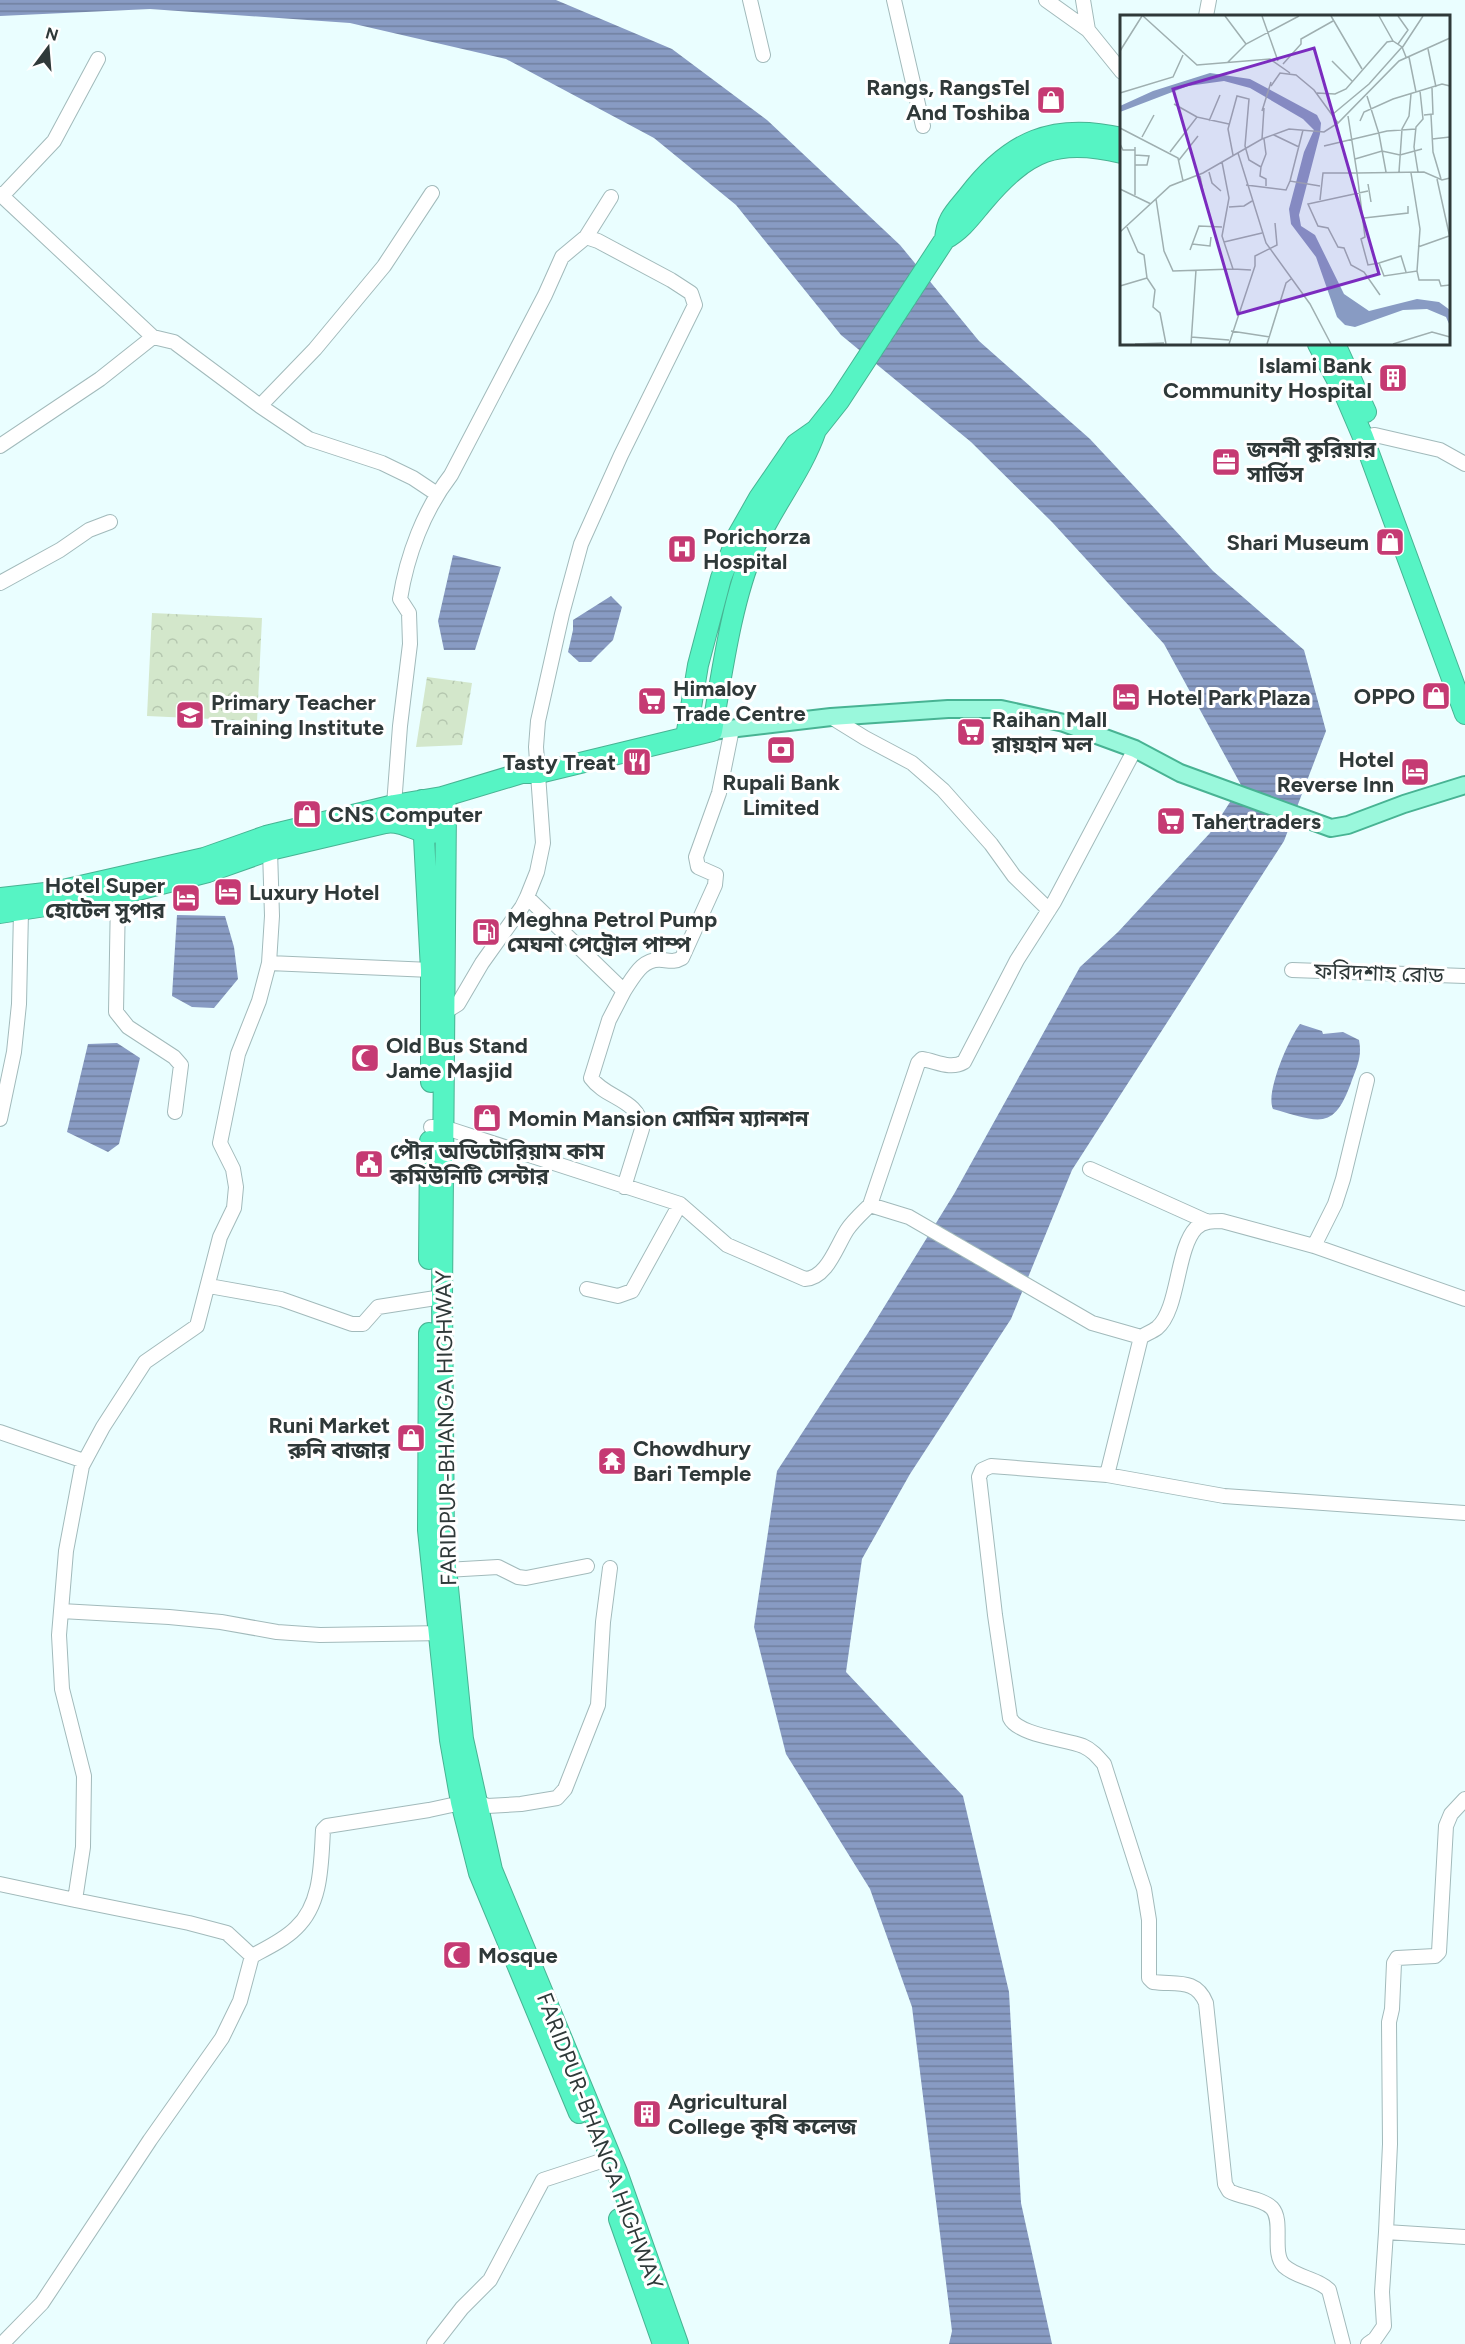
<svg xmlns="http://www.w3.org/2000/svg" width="1465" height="2344" font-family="Figtree,'Noto Sans Bengali',sans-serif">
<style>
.park{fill:url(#park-crowns)}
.water{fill:url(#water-rules)}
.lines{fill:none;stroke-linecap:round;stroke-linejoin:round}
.minor-casing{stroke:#a2babb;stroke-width:16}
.major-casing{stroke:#48b393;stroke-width:20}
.highway-casing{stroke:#48b393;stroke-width:22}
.minor{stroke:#fff;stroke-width:14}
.major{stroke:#9af8dc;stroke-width:16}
.highway{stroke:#56f4c4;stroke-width:20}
.labels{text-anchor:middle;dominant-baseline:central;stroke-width:6;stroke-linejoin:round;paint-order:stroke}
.poi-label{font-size:22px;font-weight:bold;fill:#2f3939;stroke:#fff;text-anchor:start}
.street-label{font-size:22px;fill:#2f3939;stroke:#fff}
.inset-road{fill:none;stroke:#9fafb0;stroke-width:1.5}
.view{fill:#7b2cbf;fill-opacity:0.15;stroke:#7b2cbf;stroke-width:3}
.inset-edge{fill:none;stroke:#2f3939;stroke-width:3}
</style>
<defs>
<pattern id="park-crowns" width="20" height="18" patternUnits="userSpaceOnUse" patternTransform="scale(1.5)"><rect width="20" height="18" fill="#d3e7cb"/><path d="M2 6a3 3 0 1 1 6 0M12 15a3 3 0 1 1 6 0" fill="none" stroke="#b5c7af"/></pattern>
<pattern id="water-rules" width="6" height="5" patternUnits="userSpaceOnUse" patternTransform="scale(1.5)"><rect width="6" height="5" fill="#889bc3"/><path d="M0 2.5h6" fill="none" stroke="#707f9f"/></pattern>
</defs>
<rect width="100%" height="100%" fill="#eafeff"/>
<path class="park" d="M152,613L262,618L257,721L147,716Z
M427,677L472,683L462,745L416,747Z"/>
<path class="water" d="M0,0H556L672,49L767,120L900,245L979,341L1090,439L1213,571L1304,650L1326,731L1284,841L1072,1170L1011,1319L910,1474L862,1559L846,1672L963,1796L1009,1992L1021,2203L1052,2344H949L952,2331L912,2007L870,1889L786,1754L754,1627L777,1471L868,1333L954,1194L1080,967L1118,932L1210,833L1241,785L1164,644L1052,522L971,442L841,335L736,205L654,138L506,59L350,23L150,9L0,16Z
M453,555L501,567L475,650H444L438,621Z
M611,596L622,607L613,640L591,662H579L568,652L573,630V620Z
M177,915L225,916L234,947L238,979L214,1008L192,1007L172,996Z
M1300,1024L1322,1031L1323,1034L1343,1032L1359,1040C1362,1055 1358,1065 1352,1080C1334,1132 1320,1122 1273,1109C1265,1093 1289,1038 1300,1024Z
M117,1043L140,1058L119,1144L108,1152L67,1132L88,1044Z"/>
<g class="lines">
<g class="minor-casing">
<path id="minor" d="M750,0L763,55
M894,0L923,126
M1046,0L1088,30L1122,72
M1083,0L1088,30
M1206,16L1209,0
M0,194L153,337
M2,196L54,141L98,59
M586,237L611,197
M260,406L315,349L384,266L432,193
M1363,437L1375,435L1440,450L1465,464
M0,446L100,379L153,337L174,342L260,406L309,439L382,463L413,478L437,494
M0,583L60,550L89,530L110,522
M831,717L865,738L912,763L943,790L991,844L1014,876L1049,910
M394,805L400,726L410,644L409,613L400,599C407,555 424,510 451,475L545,295L562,257L586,237L598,241L671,280L691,293L695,305L621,455L581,544L562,614L538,721L536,747L543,843L537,872L527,897L624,991L609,1020L591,1078C606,1099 640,1099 642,1129L624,1187
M118,895L116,1012L128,1027L174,1057L181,1065L175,1112
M269,963L431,970
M1292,970L1465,976
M624,991C634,976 643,957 663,960C671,961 675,962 682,958L715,885L716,875L698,867L696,857L719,793L732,729
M445,1012L458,1004L482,963L522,907L527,897
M0,1119L14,1052L19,1004L21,911
M431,1127H443L680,1204L727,1245L805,1279C827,1278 836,1247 847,1230C853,1221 862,1213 870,1205L909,1217L1092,1323L1141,1337
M1090,1169L1208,1222
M870,1205L918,1063L922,1059C936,1061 950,1070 964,1062L1017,960L1054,902L1135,749
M1314,1246L1335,1204L1343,1179L1367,1080
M209,1286L281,1299L352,1324H363L378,1307L442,1297
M587,1289L618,1296L632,1291L680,1204
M0,1432L84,1461
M1107,1475L1141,1337C1146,1334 1153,1331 1157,1328C1179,1310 1176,1249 1196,1228C1203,1221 1213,1221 1222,1221L1314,1246L1465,1299
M446,1570L498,1567L518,1577L526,1578L587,1566
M61,1611L169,1617L221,1622L277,1632L320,1635L445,1633
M1465,1799L1451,1814L1446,1826L1439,1952L1435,1956L1397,1958L1394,1963L1392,2009L1389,2022L1390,2144L1386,2232L1465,2237
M0,1884L75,1900L83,1847L84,1776L62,1689L59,1635L66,1551L82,1466L103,1427L145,1362L197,1326L220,1237L234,1208L236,1187L233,1169L220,1143L238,1054L259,1001L269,963L272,916L270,850L268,842
M75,1900L189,1923L227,1933L252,1956
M2,2344L42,2303L150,2140L222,2038L240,2001L252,1956C267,1948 284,1940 296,1928C322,1904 321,1863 323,1830L327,1826L429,1810L475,1800L487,1806L521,1804L557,1798L565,1789L598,1705L603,1622L610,1568
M434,2344L462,2308L490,2280L543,2180L598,2162L610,2156
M1343,2344L1329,2290C1317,2278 1297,2278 1284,2266C1271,2253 1284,2221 1272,2208C1262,2198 1242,2198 1229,2191L1225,2184L1206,2003C1196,1978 1176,1985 1153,1982L1149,1978V1920L1144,1889L1104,1764C1097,1756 1092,1750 1083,1746C1065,1739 1018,1735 1010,1718L995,1615L979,1477L982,1470L991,1466L1107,1475L1224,1496L1465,1513
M1368,2344L1375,2339L1384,2326L1382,2292L1386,2232"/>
</g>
<g class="major-casing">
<path id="major" d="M712,731L831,717L948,709H1001L1064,723L1135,749L1180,773L1331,828L1348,825L1404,804L1465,785"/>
</g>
<g class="highway-casing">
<path id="highway" d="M945,239C947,218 955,212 968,196C1010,141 1053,122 1122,138
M1318,344L1345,395L1363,437L1465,714
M1335,344L1366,412
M686,737L698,665L721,578L738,535L759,498L796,444L816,430L839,401L945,239C962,230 972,215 984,201C1027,151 1056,137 1122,153
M442,797L446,807L442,1297L444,1547L463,1739L492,1870L617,2172L678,2344
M422,800L431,970V1082
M0,898L54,892L204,858L266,836L394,805L442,797L522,773H539L712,731C722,672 732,597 756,544C774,504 802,471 816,430
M0,913L118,895L208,872L270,850L385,823C405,820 417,834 433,833
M429,1259L430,1141
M429,1333L428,1530L450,1740L461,1802L479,1873L579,2113
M619,2219L663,2344"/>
</g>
<use href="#minor" class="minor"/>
<use href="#major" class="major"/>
<use href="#highway" class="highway"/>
</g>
<defs>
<g id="shop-square" transform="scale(1.5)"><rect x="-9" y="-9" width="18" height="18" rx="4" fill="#c53a73" stroke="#fff"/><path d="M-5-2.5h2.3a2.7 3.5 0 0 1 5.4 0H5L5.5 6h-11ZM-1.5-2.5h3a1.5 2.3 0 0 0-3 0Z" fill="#fff"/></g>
<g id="building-square" transform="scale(1.5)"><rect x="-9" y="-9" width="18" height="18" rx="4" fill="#c53a73" stroke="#fff"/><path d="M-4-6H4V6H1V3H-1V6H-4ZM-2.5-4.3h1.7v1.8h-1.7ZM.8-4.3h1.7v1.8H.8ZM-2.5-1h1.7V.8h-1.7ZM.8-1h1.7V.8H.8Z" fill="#fff"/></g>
<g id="office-square" transform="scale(1.5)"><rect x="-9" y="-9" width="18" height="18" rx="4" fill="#c53a73" stroke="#fff"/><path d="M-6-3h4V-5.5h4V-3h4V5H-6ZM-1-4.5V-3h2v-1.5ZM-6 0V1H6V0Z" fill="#fff"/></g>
<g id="hospital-square" transform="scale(1.5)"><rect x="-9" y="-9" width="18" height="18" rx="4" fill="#c53a73" stroke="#fff"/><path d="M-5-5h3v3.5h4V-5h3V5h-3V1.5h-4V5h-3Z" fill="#fff"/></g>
<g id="hotel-square" transform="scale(1.5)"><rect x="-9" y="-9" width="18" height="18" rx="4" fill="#c53a73" stroke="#fff"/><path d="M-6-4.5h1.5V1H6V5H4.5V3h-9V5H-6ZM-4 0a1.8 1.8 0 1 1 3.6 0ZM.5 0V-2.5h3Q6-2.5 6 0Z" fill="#fff"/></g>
<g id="supermarket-square" transform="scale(1.5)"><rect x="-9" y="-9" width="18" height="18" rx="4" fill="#c53a73" stroke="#fff"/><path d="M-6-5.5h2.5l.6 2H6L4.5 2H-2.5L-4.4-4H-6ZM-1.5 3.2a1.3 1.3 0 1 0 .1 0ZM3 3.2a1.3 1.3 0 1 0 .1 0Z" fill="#fff"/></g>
<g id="university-square" transform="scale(1.5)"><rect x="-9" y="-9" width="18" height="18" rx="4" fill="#c53a73" stroke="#fff"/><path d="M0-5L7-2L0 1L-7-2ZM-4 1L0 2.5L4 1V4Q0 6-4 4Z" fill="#fff"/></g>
<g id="bank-square" transform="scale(1.5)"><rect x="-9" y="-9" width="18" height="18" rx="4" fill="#c53a73" stroke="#fff"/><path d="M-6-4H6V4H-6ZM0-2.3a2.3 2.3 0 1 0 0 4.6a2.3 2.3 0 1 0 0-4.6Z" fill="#fff"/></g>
<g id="restaurant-square" transform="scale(1.5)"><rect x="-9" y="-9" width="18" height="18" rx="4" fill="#c53a73" stroke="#fff"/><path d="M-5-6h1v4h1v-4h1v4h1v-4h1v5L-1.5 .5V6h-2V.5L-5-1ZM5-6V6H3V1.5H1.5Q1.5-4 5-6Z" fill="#fff"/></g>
<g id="fuel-square" transform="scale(1.5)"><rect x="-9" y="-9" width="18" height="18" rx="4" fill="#c53a73" stroke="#fff"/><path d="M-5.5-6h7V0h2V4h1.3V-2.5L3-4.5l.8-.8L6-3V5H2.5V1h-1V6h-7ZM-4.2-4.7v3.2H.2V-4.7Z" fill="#fff"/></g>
<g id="mosque-square" transform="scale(1.5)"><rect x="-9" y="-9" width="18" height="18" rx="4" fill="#c53a73" stroke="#fff"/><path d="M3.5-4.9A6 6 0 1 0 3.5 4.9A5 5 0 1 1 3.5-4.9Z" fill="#fff"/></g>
<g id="civic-square" transform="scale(1.5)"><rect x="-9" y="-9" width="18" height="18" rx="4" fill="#c53a73" stroke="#fff"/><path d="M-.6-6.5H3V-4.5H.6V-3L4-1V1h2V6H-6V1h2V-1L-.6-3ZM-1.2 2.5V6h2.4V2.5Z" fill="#fff"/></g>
<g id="temple-square" transform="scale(1.5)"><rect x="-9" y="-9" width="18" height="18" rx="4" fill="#c53a73" stroke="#fff"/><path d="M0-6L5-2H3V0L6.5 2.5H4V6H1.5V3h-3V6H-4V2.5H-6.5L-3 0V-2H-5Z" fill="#fff"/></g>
</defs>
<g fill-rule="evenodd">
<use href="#shop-square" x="1051" y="100"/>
<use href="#building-square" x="1393" y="378"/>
<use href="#office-square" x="1226" y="462"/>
<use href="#shop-square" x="1390" y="542"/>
<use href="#hospital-square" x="682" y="549"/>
<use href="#shop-square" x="1436" y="696"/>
<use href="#hotel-square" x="1126" y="697"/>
<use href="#supermarket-square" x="652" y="701"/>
<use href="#university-square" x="190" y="715"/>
<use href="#supermarket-square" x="971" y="732"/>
<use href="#bank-square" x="781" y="750"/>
<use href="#restaurant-square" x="637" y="762"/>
<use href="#hotel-square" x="1415" y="772"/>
<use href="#shop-square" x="307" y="814"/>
<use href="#supermarket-square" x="1171" y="821"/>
<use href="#hotel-square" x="228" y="892"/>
<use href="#hotel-square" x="186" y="898"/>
<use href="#fuel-square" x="486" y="932"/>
<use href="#mosque-square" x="365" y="1058"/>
<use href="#shop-square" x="487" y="1118"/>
<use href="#civic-square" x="369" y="1164"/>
<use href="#shop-square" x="411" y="1438"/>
<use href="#temple-square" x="612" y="1461"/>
<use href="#mosque-square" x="457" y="1955"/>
<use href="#building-square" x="647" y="2114"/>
</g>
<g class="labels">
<g class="poi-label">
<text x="1030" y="87" text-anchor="end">Rangs, RangsTel<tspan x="1030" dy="25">And Toshiba</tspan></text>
<text x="1372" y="365" text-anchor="end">Islami Bank<tspan x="1372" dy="25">Community Hospital</tspan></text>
<text x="1247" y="449">জননী কুরিয়ার<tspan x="1247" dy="25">সার্ভিস</tspan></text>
<text x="703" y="536">Porichorza<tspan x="703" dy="25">Hospital</tspan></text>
<text x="1369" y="542" text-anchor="end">Shari Museum</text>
<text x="673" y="688">Himaloy<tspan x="673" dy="25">Trade Centre</tspan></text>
<text x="1415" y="696" text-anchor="end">OPPO</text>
<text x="1147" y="697">Hotel Park Plaza</text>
<text x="211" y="702">Primary Teacher<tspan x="211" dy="25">Training Institute</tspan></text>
<text x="992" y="719">Raihan Mall<tspan x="992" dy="25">রায়হান মল</tspan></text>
<text x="1394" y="759" text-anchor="end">Hotel<tspan x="1394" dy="25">Reverse Inn</tspan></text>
<text x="616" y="762" text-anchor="end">Tasty Treat</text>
<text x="781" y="782" text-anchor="middle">Rupali Bank<tspan x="781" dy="25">Limited</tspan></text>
<text x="328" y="814">CNS Computer</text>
<text x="1192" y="821">Tahertraders</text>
<text x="165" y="885" text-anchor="end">Hotel Super<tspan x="165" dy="25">হোটেল সুপার</tspan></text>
<text x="249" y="892">Luxury Hotel</text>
<text x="507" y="919">Meghna Petrol Pump<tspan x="507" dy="25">মেঘনা পেট্রোল পাম্প</tspan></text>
<text x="386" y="1045">Old Bus Stand<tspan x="386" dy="25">Jame Masjid</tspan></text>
<text x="508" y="1118">Momin Mansion মোমিন ম্যানশন</text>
<text x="390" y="1151">পৌর অডিটোরিয়াম কাম<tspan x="390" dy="25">কমিউনিটি সেন্টার</tspan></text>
<text x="390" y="1425" text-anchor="end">Runi Market<tspan x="390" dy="25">রুনি বাজার</tspan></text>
<text x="633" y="1448">Chowdhury<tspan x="633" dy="25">Bari Temple</tspan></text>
<text x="478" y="1955">Mosque</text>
<text x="668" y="2101">Agricultural<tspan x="668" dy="25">College কৃষি কলেজ</tspan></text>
</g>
<g class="street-label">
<text transform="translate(1379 973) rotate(2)">ফরিদশাহ রোড</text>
<text transform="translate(446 1428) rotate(-91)">FARIDPUR-BHANGA HIGHWAY</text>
<text transform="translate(600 2141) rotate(69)">FARIDPUR-BHANGA HIGHWAY</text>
</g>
</g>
<g transform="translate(1120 15)">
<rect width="330" height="330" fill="#eafeff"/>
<path d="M90,58L130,64L197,100L201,108L200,119L179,200L181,211L195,220L224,279L249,296L297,284L319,287L330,295V311L326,302L307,294L283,295L235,312L225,310L217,302L196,242L171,209L169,194L184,137L194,115L183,104L130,73L104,66L68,71L0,97V91L33,76Z" fill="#889bc3"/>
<path class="inset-road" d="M23,1L77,50L150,44L170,58M105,1L126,29M142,1L158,46M211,1L242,54M259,1L273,26M278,29L288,15L278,1M282,33L303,1M308,34L316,72M0,36L22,1M289,42L296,77M212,46L232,66M108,47L126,29L179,1M163,49L181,29V24L213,6M151,71L160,58L176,60L194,75L218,108L279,46L330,23M0,78L53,62L63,40M197,78L215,79L226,74L267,27L273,26L282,32L286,42M247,81L259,119L266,157M54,89L77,102M142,96L151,67M213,99L249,69L282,32M304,100L313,99L312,73M311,100L313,137L321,164M228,101L237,158L304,157L322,165L330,163M89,106L100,80M240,106L244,97L273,84L322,69L330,71M0,113L58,143L63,166M154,120L179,132M22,122L34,100M142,124L169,114L204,117L218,108M312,124L330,122M0,129L3,135H15M204,131L267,116L296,114M50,137L77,102L109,109M118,138L146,228L190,289L211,329M113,140L108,114L117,81L129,84L125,131L129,145L141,152L140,161L146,164V171M235,144L262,136L280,140L302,134M59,145L78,121M15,150H27L29,141L15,140M141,152L146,139L144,124M89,157L92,168L101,176M279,157L282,114L289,101L291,79M298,157L294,132L296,112L303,104L300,76M291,158L300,214L297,256M80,161L84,182M317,164L330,223M170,166L183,115M248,169L251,187M126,170L166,175L170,166L200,171M0,174L31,189M248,176L188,189L198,211L208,213L218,232L224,233L231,250L244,257L260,280M15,180V132M36,184L44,236L53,256L113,254L102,221L109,183L102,147M200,185L203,158H237L245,222L241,224L248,250L259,248L264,261L297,256L299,265H319L321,271L330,270M109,192L124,191L132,186M244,203L288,198V191M7,212L18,237L24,240L27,263L35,275L33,292L40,298L46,329M0,217L50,171L83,158L142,124L144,93M104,227L142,218M72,229L90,231L91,222M298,232L329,221M70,235L79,211L102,212M259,248L281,241L286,257M113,254L131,255M0,271L27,263M111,316L150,322M71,322L109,325M15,329L44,328M71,329L76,255M109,329L135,251V241L157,230L155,208M147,329L166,268L171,264M273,329L312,317L330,322"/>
<path class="view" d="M194,33L259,259L118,299L53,74Z"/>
<rect width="330" height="330" class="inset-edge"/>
</g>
<g transform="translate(48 48) rotate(16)" stroke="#ffffff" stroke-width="4.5" paint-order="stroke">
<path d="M0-4.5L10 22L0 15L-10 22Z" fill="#2f3939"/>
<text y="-9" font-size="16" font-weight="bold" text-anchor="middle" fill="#2f3939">N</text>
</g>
</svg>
